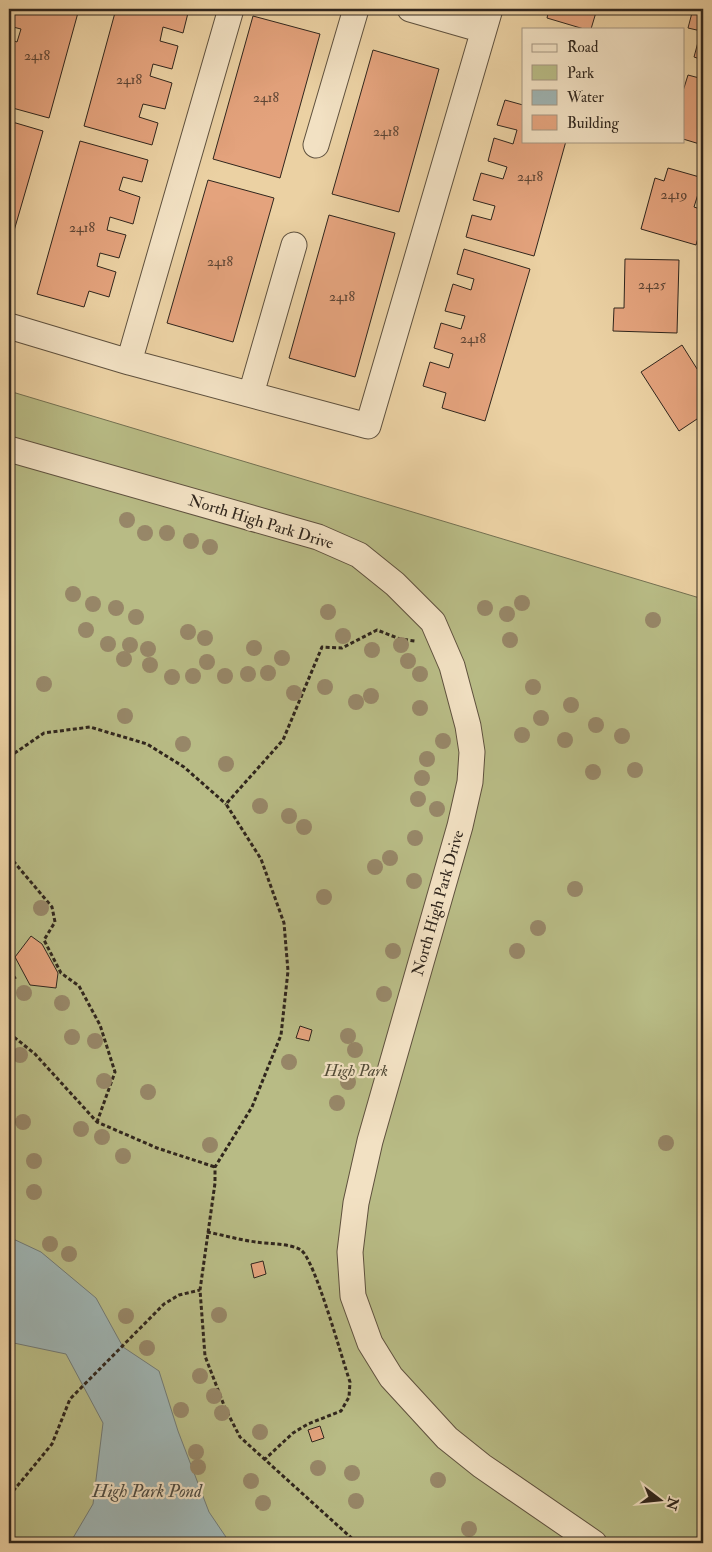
<svg xmlns="http://www.w3.org/2000/svg" width="712" height="1552" font-family="'IM FELL Double Pica',serif">
<style>
.green{fill:#b8bb85;stroke:#747051}
.water{fill:#9eb4b3;stroke:#727b77}
.building{fill:#e4a37d;stroke:#30261d}
.lines{fill:none;stroke-linecap:round;stroke-linejoin:round}
.minor-casing{stroke:#5f513e;stroke-width:27}
.path{stroke:#30261d;stroke-width:3;stroke-dasharray:4 2.5;stroke-linecap:butt}
.minor{stroke:#f2e1c3;stroke-width:25}
.tree{fill:#978768}
.labels{text-anchor:middle;dominant-baseline:central;stroke-width:4.5;stroke-linejoin:round;paint-order:stroke}
.number-label{font-size:14px;fill:#5d4535}
.street-label{font-size:16px;fill:#30261d;stroke:#f2e1c3}
.park-label{font-size:16px;font-style:italic;fill:#524b37;stroke:#f2e1c3}
.water-label{font-size:18px;font-style:italic;fill:#4c4a42;stroke:#f2e1c3}
</style>
<rect width="100%" height="100%" fill="#ebd1a3"/>
<filter id="stains"><feTurbulence type="fractalNoise" baseFrequency=".004" numOctaves="4"/><feColorMatrix values="0 0 0 0 .2 0 0 0 0 .09 0 0 0 0 .02 0 0 0 .5 -.17"/></filter>
<radialGradient id="worn" r=".72"><stop offset=".6" stop-color="#630" stop-opacity="0"/><stop offset="1" stop-color="#630" stop-opacity=".3"/></radialGradient>
<path class="green" d="M9,391L703,599V1543H9Z"/>
<path class="water" d="M9,1237L41,1252L96,1298L123,1347L159,1371L178,1431L209,1512L230,1543H70L93,1504L103,1423L66,1354L9,1342Z"/>
<path class="building" d="M9,9H79L49,118L9,107V39L17,42L21,29L9,26Z
M116,9H189L183,33L163,27L160,41L178,46L172,69L153,64L150,76L172,83L165,109L143,104L139,117L158,123L152,145L84,126Z
M549,9H597L591,29H584L547,18Z
M693,9L703,10V60L694,57L701,31L688,28Z
M253,16L320,34L280,178L213,159Z
M373,50L439,69L399,212L332,194Z
M688,75L703,79V145L683,139V91Z
M505,100L523,105V141H566L534,256L466,237L472,215L491,220L495,206L473,200L481,173L503,179L507,167L488,161L494,138L513,144L517,130L497,125Z
M9,121L43,131L9,248Z
M80,141L148,160L142,182L123,177L119,190L140,197L133,224L110,217L107,230L126,235L119,258L100,253L97,266L116,272L109,297L89,291L84,307L37,294Z
M668,168L703,178L694,207L703,210V220L696,245L641,229L655,178L664,181Z
M208,180L274,198L233,342L167,323Z
M329,215L395,233L355,377L289,358Z
M464,249L530,269L485,421L442,408L446,393L423,386L430,362L449,368L453,354L434,348L441,323L461,329L465,316L445,311L453,284L471,290L474,279L457,274Z
M625,259L679,260L677,333L613,331L614,308H624Z
M682,345L699,372L702,370L703,372V415L679,431L641,372Z
M31,936L42,944L58,973L56,988L30,985L15,957Z
M300,1026L312,1030L309,1041L296,1038Z
M263,1261L266,1274L254,1278L251,1264Z
M320,1426L324,1438L312,1442L308,1430Z"/>
<g class="lines">
<g class="minor-casing">
<path id="minor" d="M410,9L483,30
M316,145L356,9
M9,326L129,362L368,426L490,9
M129,362L231,9
M251,394L294,245
M9,449L318,537L359,555L395,584L433,622L452,666L468,726L472,752L470,782L460,826L370,1141L356,1203L350,1252L353,1296L370,1343L391,1377L447,1438L482,1466L594,1543"/>
</g>
<path class="path" d="M9,757L44,733L90,727L147,744L184,767L226,804
M9,856L52,907L55,922L44,940L61,973L79,986L100,1025L115,1072L97,1122
M9,981L16,977
M9,1033L35,1054L97,1122L157,1148L215,1167
M207,1232C223,1235 240,1240 256,1242C269,1244 289,1243 301,1250C315,1260 342,1359 350,1382L349,1397L341,1411L308,1424L293,1433L264,1460
M9,1496L52,1444L70,1399L164,1304L179,1295L200,1290
M357,1543L240,1437L225,1408L205,1356L200,1290L215,1183V1167L252,1107L281,1035L288,971L284,923L261,859L226,804L283,740L322,647L342,648L377,630L400,639L415,641"/>
<use href="#minor" class="minor"/>
</g>
<g class="tree">
<circle cx="127" cy="520" r="8"/>
<circle cx="145" cy="533" r="8"/>
<circle cx="167" cy="533" r="8"/>
<circle cx="191" cy="541" r="8"/>
<circle cx="210" cy="547" r="8"/>
<circle cx="73" cy="594" r="8"/>
<circle cx="522" cy="603" r="8"/>
<circle cx="93" cy="604" r="8"/>
<circle cx="116" cy="608" r="8"/>
<circle cx="485" cy="608" r="8"/>
<circle cx="328" cy="612" r="8"/>
<circle cx="507" cy="614" r="8"/>
<circle cx="136" cy="617" r="8"/>
<circle cx="653" cy="620" r="8"/>
<circle cx="86" cy="630" r="8"/>
<circle cx="188" cy="632" r="8"/>
<circle cx="343" cy="636" r="8"/>
<circle cx="205" cy="638" r="8"/>
<circle cx="510" cy="640" r="8"/>
<circle cx="108" cy="644" r="8"/>
<circle cx="130" cy="645" r="8"/>
<circle cx="401" cy="645" r="8"/>
<circle cx="254" cy="648" r="8"/>
<circle cx="148" cy="649" r="8"/>
<circle cx="372" cy="650" r="8"/>
<circle cx="282" cy="658" r="8"/>
<circle cx="124" cy="659" r="8"/>
<circle cx="408" cy="661" r="8"/>
<circle cx="207" cy="662" r="8"/>
<circle cx="150" cy="665" r="8"/>
<circle cx="268" cy="673" r="8"/>
<circle cx="248" cy="674" r="8"/>
<circle cx="420" cy="674" r="8"/>
<circle cx="193" cy="676" r="8"/>
<circle cx="225" cy="676" r="8"/>
<circle cx="172" cy="677" r="8"/>
<circle cx="44" cy="684" r="8"/>
<circle cx="325" cy="687" r="8"/>
<circle cx="533" cy="687" r="8"/>
<circle cx="294" cy="693" r="8"/>
<circle cx="371" cy="696" r="8"/>
<circle cx="356" cy="702" r="8"/>
<circle cx="571" cy="705" r="8"/>
<circle cx="420" cy="708" r="8"/>
<circle cx="125" cy="716" r="8"/>
<circle cx="541" cy="718" r="8"/>
<circle cx="596" cy="725" r="8"/>
<circle cx="522" cy="735" r="8"/>
<circle cx="622" cy="736" r="8"/>
<circle cx="565" cy="740" r="8"/>
<circle cx="443" cy="741" r="8"/>
<circle cx="183" cy="744" r="8"/>
<circle cx="427" cy="759" r="8"/>
<circle cx="226" cy="764" r="8"/>
<circle cx="635" cy="770" r="8"/>
<circle cx="593" cy="772" r="8"/>
<circle cx="422" cy="778" r="8"/>
<circle cx="418" cy="799" r="8"/>
<circle cx="260" cy="806" r="8"/>
<circle cx="437" cy="809" r="8"/>
<circle cx="289" cy="816" r="8"/>
<circle cx="304" cy="827" r="8"/>
<circle cx="415" cy="838" r="8"/>
<circle cx="390" cy="858" r="8"/>
<circle cx="375" cy="867" r="8"/>
<circle cx="414" cy="881" r="8"/>
<circle cx="575" cy="889" r="8"/>
<circle cx="324" cy="897" r="8"/>
<circle cx="41" cy="908" r="8"/>
<circle cx="538" cy="928" r="8"/>
<circle cx="393" cy="951" r="8"/>
<circle cx="517" cy="951" r="8"/>
<circle cx="24" cy="993" r="8"/>
<circle cx="384" cy="994" r="8"/>
<circle cx="62" cy="1003" r="8"/>
<circle cx="348" cy="1036" r="8"/>
<circle cx="72" cy="1037" r="8"/>
<circle cx="95" cy="1041" r="8"/>
<circle cx="355" cy="1050" r="8"/>
<circle cx="20" cy="1055" r="8"/>
<circle cx="289" cy="1062" r="8"/>
<circle cx="104" cy="1081" r="8"/>
<circle cx="348" cy="1082" r="8"/>
<circle cx="148" cy="1092" r="8"/>
<circle cx="337" cy="1103" r="8"/>
<circle cx="23" cy="1122" r="8"/>
<circle cx="81" cy="1129" r="8"/>
<circle cx="102" cy="1137" r="8"/>
<circle cx="666" cy="1143" r="8"/>
<circle cx="210" cy="1145" r="8"/>
<circle cx="123" cy="1156" r="8"/>
<circle cx="34" cy="1161" r="8"/>
<circle cx="34" cy="1192" r="8"/>
<circle cx="50" cy="1244" r="8"/>
<circle cx="69" cy="1254" r="8"/>
<circle cx="219" cy="1315" r="8"/>
<circle cx="126" cy="1316" r="8"/>
<circle cx="147" cy="1348" r="8"/>
<circle cx="200" cy="1376" r="8"/>
<circle cx="214" cy="1396" r="8"/>
<circle cx="181" cy="1410" r="8"/>
<circle cx="222" cy="1413" r="8"/>
<circle cx="260" cy="1432" r="8"/>
<circle cx="196" cy="1452" r="8"/>
<circle cx="198" cy="1467" r="8"/>
<circle cx="318" cy="1468" r="8"/>
<circle cx="352" cy="1473" r="8"/>
<circle cx="438" cy="1480" r="8"/>
<circle cx="251" cy="1481" r="8"/>
<circle cx="356" cy="1501" r="8"/>
<circle cx="263" cy="1503" r="8"/>
<circle cx="469" cy="1529" r="8"/>
</g>
<g class="labels">
<g class="number-label">
<text x="37" y="55">2418</text>
<text x="129" y="79">2418</text>
<text x="266" y="97">2418</text>
<text x="386" y="131">2418</text>
<text x="530" y="176">2418</text>
<text x="674" y="194">2419</text>
<text x="82" y="227">2418</text>
<text x="220" y="261">2418</text>
<text x="652" y="284">2425</text>
<text x="342" y="296">2418</text>
<text x="473" y="338">2418</text>
</g>
<g class="street-label">
<text transform="translate(261 522) rotate(17)">North High Park Drive</text>
<text transform="translate(438 903) rotate(-74)">North High Park Drive</text>
</g>
<g class="park-label">
<text x="356" y="1071">High Park</text>
</g>
<g class="water-label">
<text x="147" y="1491">High Park Pond</text>
</g>
</g>
<rect width="712" height="1552" fill="none" stroke="#ebd1a3" stroke-width="30"/>
<rect x="10" y="10" width="692" height="1532" fill="none" stroke="#30261d" stroke-width="2.5"/>
<rect x="15" y="15" width="682" height="1522" fill="none" stroke="#30261d"/>
<rect x="522" y="28" width="162" height="115" fill="#f2e1c3" stroke="#a49681"/>
<rect x="532" y="44" width="25" height="8" fill="#f2e1c3" stroke="#a49681"/>
<text x="567" y="52" font-size="15" fill="#30261d">Road</text>
<rect x="532" y="65" width="25" height="15" fill="#b8bb85" stroke="#a49681"/>
<text x="567" y="78" font-size="15" fill="#30261d">Park</text>
<rect x="532" y="90" width="25" height="15" fill="#9eb4b3" stroke="#a49681"/>
<text x="567" y="102" font-size="15" fill="#30261d">Water</text>
<rect x="532" y="115" width="25" height="15" fill="#e4a37d" stroke="#a49681"/>
<text x="567" y="128" font-size="15" fill="#30261d">Building</text>
<g transform="translate(660 1500) rotate(106)" stroke="#f2e1c3" stroke-width="4" paint-order="stroke">
<path d="M0-4L9 19L0 12L-9 19Z" fill="#30261d"/>
<text y="-8" font-size="14" font-weight="bold" text-anchor="middle" fill="#30261d">N</text>
</g>
<rect width="100%" height="100%" filter="url(#stains)"/>
<rect width="100%" height="100%" fill="url(#worn)"/>
</svg>
